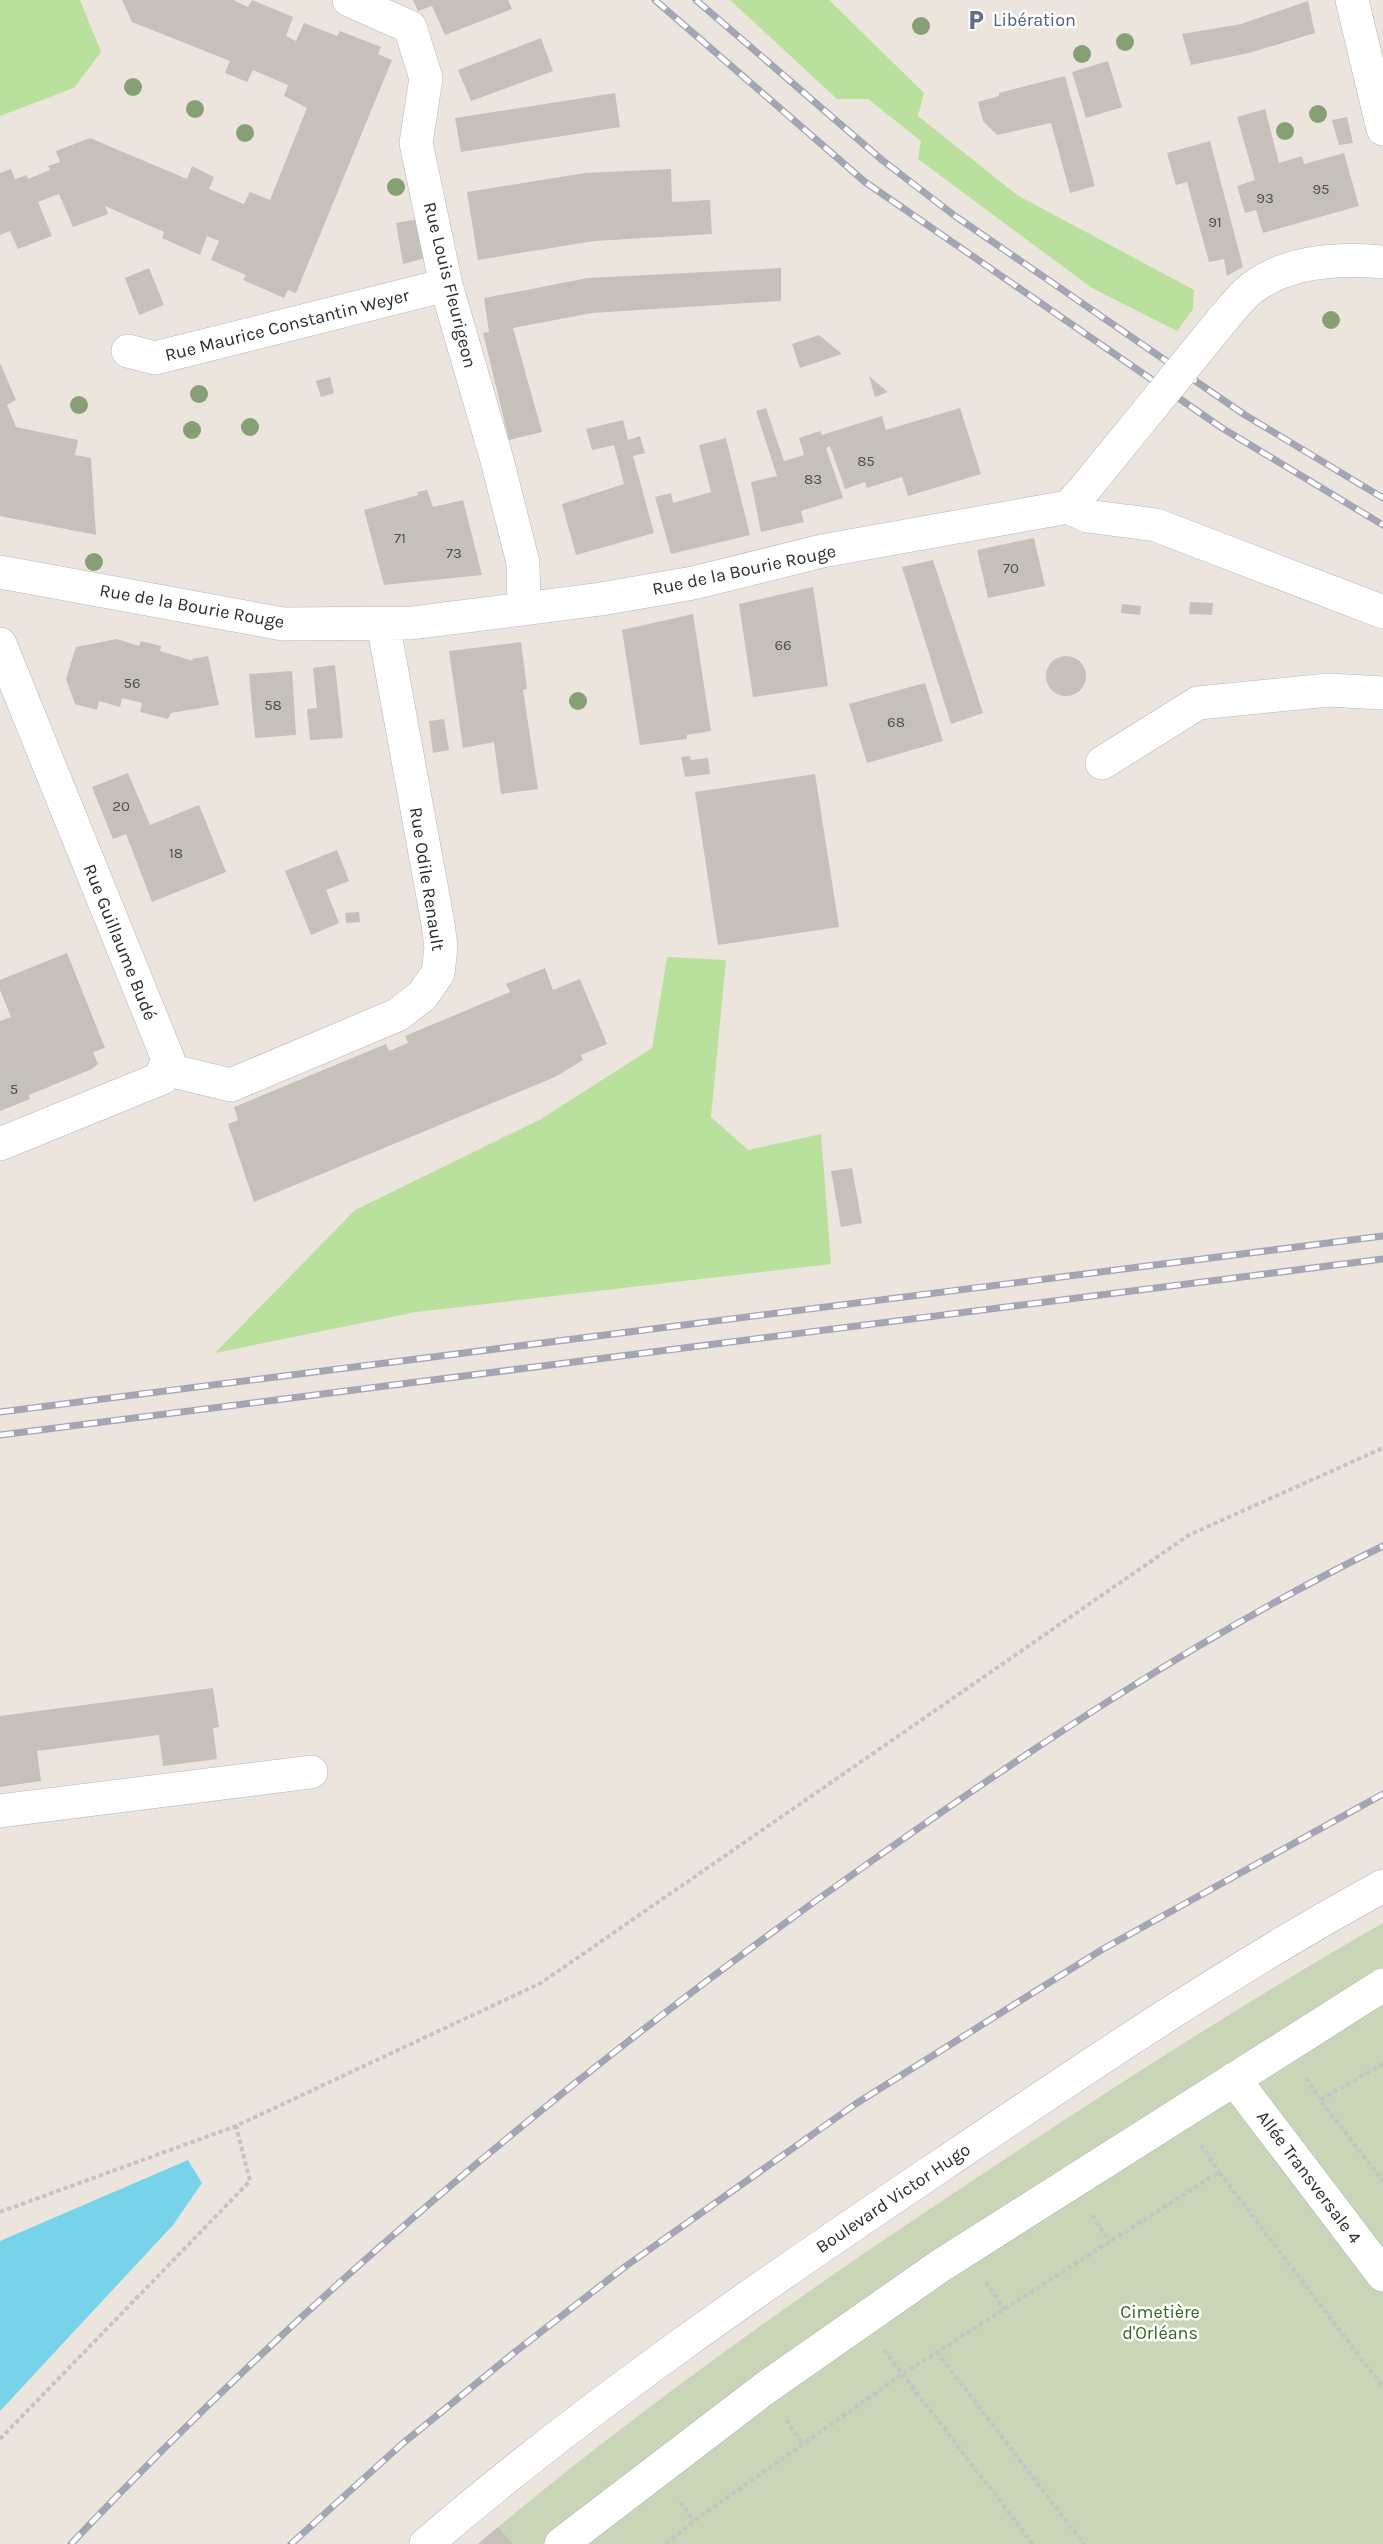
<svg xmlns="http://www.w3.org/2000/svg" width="1383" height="2544" font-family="Karla,sans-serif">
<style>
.green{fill:#b9e09d}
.cemetery{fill:#c8d5b6}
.water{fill:#76d3e9}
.building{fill:#c5c0b9}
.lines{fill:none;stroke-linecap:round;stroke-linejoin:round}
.minor-casing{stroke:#b1b5be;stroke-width:34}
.path{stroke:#c4c4c4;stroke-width:4;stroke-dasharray:4.5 3;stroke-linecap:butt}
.minor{stroke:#fff;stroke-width:33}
.rail-casing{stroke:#a1a5b4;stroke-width:7}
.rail{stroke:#fff;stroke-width:4.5;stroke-dasharray:14;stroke-linecap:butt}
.minor-bridge-casing{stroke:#b1b5be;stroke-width:34;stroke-linecap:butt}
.minor-bridge{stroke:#fff;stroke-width:33}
.tree{fill:#869f74}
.labels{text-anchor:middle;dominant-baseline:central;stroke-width:5;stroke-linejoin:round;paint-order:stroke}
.number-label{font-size:15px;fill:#52504e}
.service-label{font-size:18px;fill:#4e5e75;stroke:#fff;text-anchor:start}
.street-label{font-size:18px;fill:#2b2b2b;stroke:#fff}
.park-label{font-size:18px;fill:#32651e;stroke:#fff}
</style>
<rect width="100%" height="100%" fill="#ece5de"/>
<path class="green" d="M0,0H80L101,52L74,88L0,116Z
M730,0H829L924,93L918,116L1017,195L1194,290L1193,309L1177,331L1092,288L918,159L921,141L868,99H837Z
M667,957L726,960L711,1117L748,1150L821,1134L831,1264L416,1312L215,1353L355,1210L541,1119L652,1048Z"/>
<path class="cemetery" d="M1383,1923V2544H478C646,2402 824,2278 1008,2157C1131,2076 1255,1996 1383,1923Z"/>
<path class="water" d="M188,2160L202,2183L173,2225L0,2411V2241Z"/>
<path class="building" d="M122,0H233L248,7L252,0L293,17L286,36L296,41L304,23L337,36L340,31L381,47L378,54L392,60L296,293L288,290L284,298L243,280L246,275L211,260L219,241L207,236L200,255L162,238L164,232L105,206L108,214L73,227L59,194L38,202L52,236L18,249L10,231L0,235V173L11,169L15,179L27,175L28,179L50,170L48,166L60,162L56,151L90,138L187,179L192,166L214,177L209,189L244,204L250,192L270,200L307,108L284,96L288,85L253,70L247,82L225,73L230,61L132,22Z
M413,0H508L512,9L445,35L432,6L418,11Z
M1308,1L1315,33L1249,53L1191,65L1182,34L1241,24Z
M541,38L553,71L471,101L458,70Z
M1108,61L1122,107L1086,118L1072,72Z
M1065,76L1095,186L1070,193L1051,123L997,135L983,121L978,102L999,96V93Z
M615,93L620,127L461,152L455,118Z
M1265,109L1279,163L1302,156L1304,164L1344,153L1359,206L1263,233L1256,210L1245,213L1237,186L1255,180L1237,117Z
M1347,117L1353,143L1339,145L1332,120Z
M1210,141L1243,267L1227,276L1224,259L1209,262L1187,182L1176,185L1167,153Z
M671,169L672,202L710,200L712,234L594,241L478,260L467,192L585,173Z
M419,219L426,258L403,264L396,223Z
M149,268L164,305L139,315L125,278Z
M781,268V301L592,313L513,328L542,432L509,440L483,333L489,332L484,298L588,278Z
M819,335L842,354L800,368L792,344Z
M0,363L16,400L7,405L16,427L78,440L75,455L91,458L96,535L0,516Z
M869,376L888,392L875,397Z
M330,377L334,393L321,397L316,381Z
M766,408L784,461L804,455L799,438L820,431L822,435L882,416L886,430L960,408L981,474L908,496L902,477L867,488L865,482L845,489L830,446L826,448L843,498L801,511L804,522L761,532L751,482L777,476L756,411Z
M623,420L628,440L640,436L645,453L633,456L654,533L576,555L562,504L624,484L614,445L592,450L586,429Z
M726,438L750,535L671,554L655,497L671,493L673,503L711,492L699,445Z
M427,490L433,507L463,500L482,575L384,585L364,510L418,495L417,492Z
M1034,538L1045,586L988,598L977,550Z
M933,560L983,713L951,724L902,567Z
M813,587L828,686L753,697L739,604Z
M1190,602L1213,603L1212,615L1189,614Z
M1122,604L1141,606L1140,615L1121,613Z
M693,614L711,731L687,735V739L640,745L622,630Z
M117,639L139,646L141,641L161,646L160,651L193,661L192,659L208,656L219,705L171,713L168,719L140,712L142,703L122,698L120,707L99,701L97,710L75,704L66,679L76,647Z
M521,642L527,689L523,690L538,789L501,794L494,742L463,748L449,651Z
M1046 676a20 20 0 1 1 40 0a20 20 0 1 1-40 0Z
M335,665L343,738L310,740L307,709L317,708L313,668Z
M292,671L296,735L255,738L249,674Z
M925,683L943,741L867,763L849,704Z
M444,719L449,750L433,753L429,721Z
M690,756L691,760L708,758L710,774L685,777L681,757Z
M128,773L150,825L199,805L226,872L152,902L126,834L113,839L92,787Z
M815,774L839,927L718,945L695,792Z
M337,850L349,881L326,890L339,923L311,935L285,871Z
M359,912L360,922L346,923L345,913Z
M67,953L105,1048L93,1052L98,1064L92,1069L29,1095L30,1099L0,1111V1021L11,1017L0,990V980Z
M545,968L553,990L580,979L607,1044L581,1055L583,1060L555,1077L254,1202L228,1124L238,1120L234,1107L386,1044L389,1051L408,1043L405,1036L510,992L506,984Z
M852,1168L862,1223L841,1227L831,1171Z
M213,1688L219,1727L213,1728L217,1759L163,1766L159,1735L37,1751L41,1781L0,1787V1716Z
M498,2527L513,2544H478Z"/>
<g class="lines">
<g class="minor-casing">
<path id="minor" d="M349,0L410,27L426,78L416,143L446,285L497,460L523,563L524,608
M1352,0L1383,129
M1223,319C1232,309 1241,296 1252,288C1289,260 1339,258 1383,262
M128,351L155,358L446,285
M1068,507L1087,516L1156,525L1383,612
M0,572L283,624L412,623L601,599L693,583L822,551L1068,507L1083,491
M0,644L168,1059L162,1078L0,1144
M1102,763L1198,703L1328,690L1383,693
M164,1069L231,1085L397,1015L422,996L438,973L441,947L438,924L383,623
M0,1811L311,1772
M1234,2079L1383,2275
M426,2544C588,2405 766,2283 943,2164C1087,2067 1231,1969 1383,1886
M561,2544L764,2389L940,2266L1383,1985"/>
</g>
<path class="path" d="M1383,2064L1320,2100L1383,2181
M1306,2078L1320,2100
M1201,2145L1219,2172
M0,2212L236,2126L541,1983L1189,1535L1383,1448
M1092,2215L1110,2242
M986,2282L1004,2309
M884,2350L1033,2544
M937,2352L1084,2544
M786,2420L803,2444
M0,2439L250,2181L236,2126
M680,2502L694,2521
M666,2544L694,2521L901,2375L1219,2172L1383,2387"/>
<use href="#minor" class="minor"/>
<g class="rail-casing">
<path id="rail" d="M655,0L865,182L1222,428L1383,525
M696,0L882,160L955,216L1245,415L1383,498
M0,1412L1383,1236
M0,1435L1383,1259
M71,2544C312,2289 586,2062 873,1860C1036,1745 1203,1634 1383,1546
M291,2544L402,2444L515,2352L626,2266L857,2103L1103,1949L1383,1794"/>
</g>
<use href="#rail" class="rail"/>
<g class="minor-bridge-casing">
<path id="minor-bridge" d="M1083,491L1223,319"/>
</g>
<use href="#minor-bridge" class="minor-bridge"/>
</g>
<g class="tree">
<circle cx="921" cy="26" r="9"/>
<circle cx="1125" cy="42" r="9"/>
<circle cx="1082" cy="54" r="9"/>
<circle cx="133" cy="87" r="9"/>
<circle cx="195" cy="109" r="9"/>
<circle cx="1318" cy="114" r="9"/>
<circle cx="1285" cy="131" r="9"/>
<circle cx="245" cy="133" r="9"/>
<circle cx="396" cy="187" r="9"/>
<circle cx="1331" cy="320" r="9"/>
<circle cx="199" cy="394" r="9"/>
<circle cx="79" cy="405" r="9"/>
<circle cx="250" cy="427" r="9"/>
<circle cx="192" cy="430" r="9"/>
<circle cx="94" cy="562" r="9"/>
<circle cx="578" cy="701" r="9"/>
</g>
<defs>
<g id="parking-bare" transform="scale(1.62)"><path d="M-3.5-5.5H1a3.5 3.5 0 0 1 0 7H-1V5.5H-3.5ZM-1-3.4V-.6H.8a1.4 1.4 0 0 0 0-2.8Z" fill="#5c6f8a" stroke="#fff" stroke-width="2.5" paint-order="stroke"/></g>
</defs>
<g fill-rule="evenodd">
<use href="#parking-bare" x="976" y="20"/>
</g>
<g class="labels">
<g class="number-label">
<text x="1321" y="189">95</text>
<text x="1265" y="198">93</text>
<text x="1215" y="222">91</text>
<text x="866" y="461">85</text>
<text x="813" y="479">83</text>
<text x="400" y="538">71</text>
<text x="454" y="553">73</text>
<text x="1011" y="568">70</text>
<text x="783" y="645">66</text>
<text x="132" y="683">56</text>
<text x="273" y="705">58</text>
<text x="896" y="722">68</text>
<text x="121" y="806">20</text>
<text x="176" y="853">18</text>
<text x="14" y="1089">5</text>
</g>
<g class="service-label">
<text x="993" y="20">Libération</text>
</g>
<g class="street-label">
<text transform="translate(450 285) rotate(76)">Rue Louis Fleurigeon</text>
<text transform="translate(287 325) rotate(-14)">Rue Maurice Constantin Weyer</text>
<text transform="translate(744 570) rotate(-12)">Rue de la Bourie Rouge</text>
<text transform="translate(192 606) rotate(10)">Rue de la Bourie Rouge</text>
<text transform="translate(427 879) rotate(81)">Rue Odile Renault</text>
<text transform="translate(120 942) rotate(68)">Rue Guillaume Budé</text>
<text transform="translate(1309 2177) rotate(53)">Allée Transversale 4</text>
<text transform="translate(893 2198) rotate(-34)">Boulevard Victor Hugo</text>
</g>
<g class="park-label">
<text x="1160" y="2312">Cimetière<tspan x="1160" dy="21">d'Orléans</tspan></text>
</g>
</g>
</svg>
